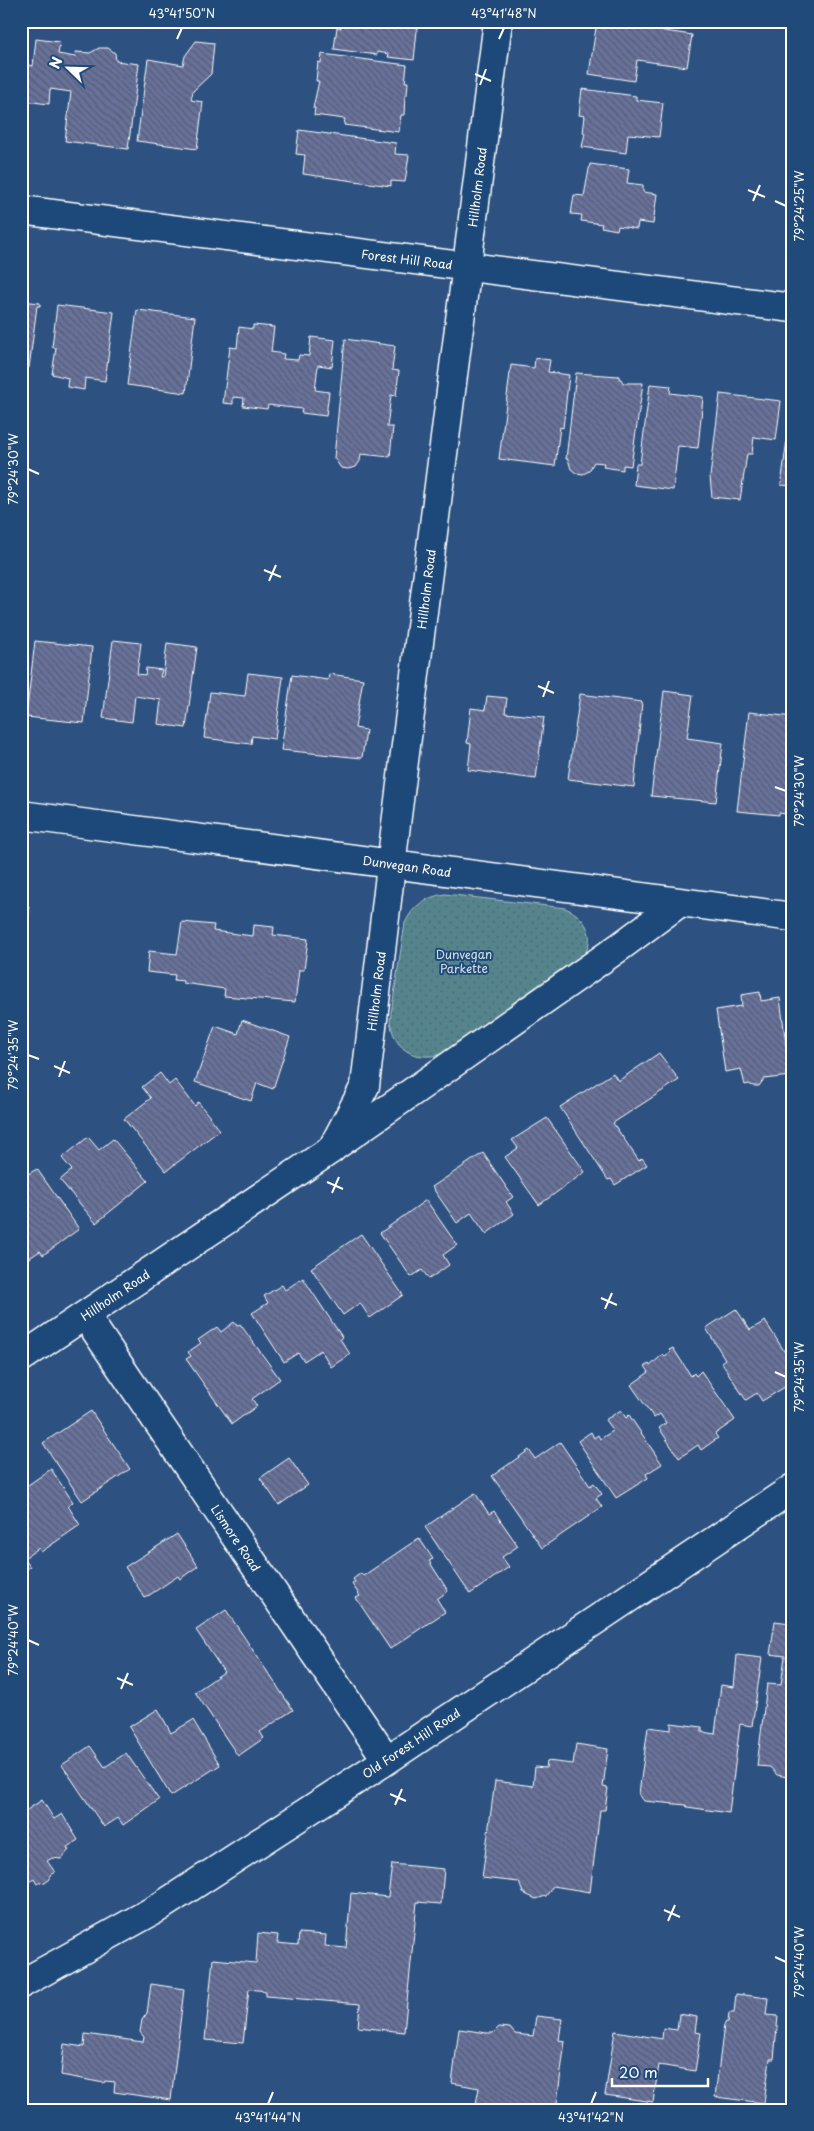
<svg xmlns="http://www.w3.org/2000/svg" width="814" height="2131" font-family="'Playpen Sans',sans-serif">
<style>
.park{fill:url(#park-dots);stroke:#aac2c6}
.building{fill:url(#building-back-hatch);stroke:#fff}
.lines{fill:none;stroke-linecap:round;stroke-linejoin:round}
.minor-casing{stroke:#fff;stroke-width:31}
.minor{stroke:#1f4a7a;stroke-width:28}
.ticks{fill:none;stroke:#fff;stroke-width:2}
.labels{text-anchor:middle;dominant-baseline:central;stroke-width:4;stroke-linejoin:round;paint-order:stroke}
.street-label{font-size:12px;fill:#fff;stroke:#1f4a7a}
.park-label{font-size:12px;fill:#d4e0e2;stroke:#1f4a7a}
.neatline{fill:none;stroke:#fff;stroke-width:2}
.ticks-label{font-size:12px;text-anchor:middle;fill:#fff}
</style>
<defs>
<pattern id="park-dots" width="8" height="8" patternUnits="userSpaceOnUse" patternTransform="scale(1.25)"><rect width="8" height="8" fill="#55848d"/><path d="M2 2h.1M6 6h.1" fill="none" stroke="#516b70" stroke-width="1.8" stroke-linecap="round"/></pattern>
<pattern id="building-back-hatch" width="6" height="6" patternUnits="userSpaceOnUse" patternTransform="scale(1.25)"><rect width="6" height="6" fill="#67719b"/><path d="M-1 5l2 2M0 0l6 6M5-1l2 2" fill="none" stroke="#585d70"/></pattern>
</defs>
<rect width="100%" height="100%" fill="#2d5281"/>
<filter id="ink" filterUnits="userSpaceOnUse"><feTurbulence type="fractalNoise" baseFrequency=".02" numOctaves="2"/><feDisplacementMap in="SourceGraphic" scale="10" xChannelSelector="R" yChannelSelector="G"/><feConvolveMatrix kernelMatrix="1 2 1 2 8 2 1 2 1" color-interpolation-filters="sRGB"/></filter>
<g filter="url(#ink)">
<path class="park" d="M445,894L565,908C590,918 598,943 578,962L439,1055C411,1060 394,1049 390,1020L405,923C413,906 425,897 445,894Z"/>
<path class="building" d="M341,21H418L414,60L388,57L389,54L377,52V55L334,49L337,27L341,28Z
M597,21L692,35L687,67L637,60L634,81L589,74Z
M36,39L60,42L58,54L75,57L76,52L90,53L99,48H108L115,53L116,61L139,64L128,149L65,141L71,92L50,89L49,104L24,101L28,65L33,66Z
M196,41L214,43L211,74L193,91L191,100L203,102L197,149L137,141L148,59L183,65L185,56Z
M322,54L407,65L405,82H408L407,95H405L404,115H401L399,132L344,125L345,119L314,115L315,108H313L319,81H316L318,62L321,63Z
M582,89L636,96V100L663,103L659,137L628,134L626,153L582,147L585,133H583L585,116L579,115Z
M299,130L396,143L395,154L409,155L405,182L391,181V186L303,174L305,155L296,154Z
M590,164L629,169L627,183L643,185V192L657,194L653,224L638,222L637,229L618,226L617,230L601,227L602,224L581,221L582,215L571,214L574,195L584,196Z
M21,301L40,303V306H37L29,368L21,367Z
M57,305L114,312L105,381L85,378L84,390L67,387L68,378L52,374L56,348L52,347Z
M137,310L195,317L186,393L127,385Z
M253,325L274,327L271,352L284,354L283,359L298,360L299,355L309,356L311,337L335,340L332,367L318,365L315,390L329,392L326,416L301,413L302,409L268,405L267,409L243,406L244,398L233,397V404L223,403L230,347L237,348L239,327L253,329Z
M345,339L395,346L392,370L399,371L396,396L391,395L387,427H393L390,457L361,454L360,461L356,467L348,469L341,468L334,458Z
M535,358L550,360L548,372L569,375L563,428L560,427L555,466L499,459L511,365L534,368Z
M576,373L619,376V379H621L623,383H643L631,466L623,465V470L603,467L604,463L594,462L589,471L583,474L576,473L571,469L568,459H566Z
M650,384L671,386L670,393L703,397L698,448L678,446L673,490L634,485L636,464H640Z
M720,394L781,401L776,440L754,437L752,454H747L740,500L712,497L710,477Z
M792,401H793V486L781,485Z
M21,630H26L21,679Z
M113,640L141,643L137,674L145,675L146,668L162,670L160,677H163L167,643L197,647L186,728L158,724L161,700L135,696L132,722L103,718Z
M35,641L92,647L84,723L26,717Z
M248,673L283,677L275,739L252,736L251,744L204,738L210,692L245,696Z
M329,674L363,679L355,728L366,730L362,758L281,750L292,675L328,680Z
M664,691L693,695L687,738L723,743L716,802L651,796Z
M580,694L642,702L634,787L568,779Z
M487,696L507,698L505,713L544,717L536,779L468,770L471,744L467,743L471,708L485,710Z
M749,712L793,717V815L779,813V815L737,811Z
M21,906L29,907L27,961H24L23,999H21Z
M182,922L214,925L213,931L253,936L254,925L274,927L273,935L308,939L304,970H299L295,1002L224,996L225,989L183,983V981L174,980L175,975L147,972L149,951L177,954Z
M760,992L761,1001L780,998L790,1076L764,1079L759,1086H753L749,1084L745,1085L741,1069L725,1072L716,1010L742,1006L741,995Z
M242,1020L290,1037L273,1089L257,1083L251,1101L195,1082L215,1026L238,1034Z
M659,1053L679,1080L613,1123L639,1161L642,1158L647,1165L615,1185L611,1179L608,1180L560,1107L613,1073L618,1081Z
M160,1073L169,1085L175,1080L195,1106L198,1102L220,1130L166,1171L124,1119L151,1098L142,1087Z
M547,1118L585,1172L539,1205L505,1157L518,1148L512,1140Z
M88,1137L99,1150L113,1139L148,1181L96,1223L60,1180L72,1170L62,1158Z
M483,1153L513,1197L506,1202L514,1214L486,1234L471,1213L457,1223L432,1187Z
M37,1169L79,1229L43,1255L40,1251L28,1259L21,1249V1178Z
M426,1200L457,1245L443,1255L449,1265L429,1279L422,1270L411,1277L380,1233Z
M361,1234L403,1295L370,1318L360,1303L343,1315L311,1268Z
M303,1278L342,1337L340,1339L350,1354L331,1367L321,1350L304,1361L298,1353L284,1362L252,1313L268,1303L264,1296L282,1285L285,1290Z
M736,1309L750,1330L765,1321L793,1365V1382L762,1401L757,1393L746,1400L721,1362L725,1359L706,1328Z
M793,1314V1326L787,1318Z
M234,1322L237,1326L240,1324L280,1379L252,1399L257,1406L232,1424L186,1359L191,1356L188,1352L201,1343L198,1340L217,1327L221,1332Z
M673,1348L691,1376L694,1373L696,1376L701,1371L735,1420L715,1434L718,1438L701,1450L698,1445L679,1458L659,1428L666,1423L660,1414L654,1418L631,1385L649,1372L645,1366L649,1364L650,1366L663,1354L665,1356L671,1352L669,1350Z
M621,1410L626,1418L629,1415L662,1464L646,1474L648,1478L616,1498L578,1441L591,1432L594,1438L598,1435L600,1439L613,1431L605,1420Z
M91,1411L130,1469L82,1501L43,1443Z
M560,1442L590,1486L594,1483L602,1494L596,1498L602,1507L542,1548L492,1476L529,1450L535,1459Z
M289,1458L308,1485L279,1505L260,1478Z
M51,1469L73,1502L68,1506L80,1525L41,1552L39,1548L24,1558L30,1567L21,1572V1490Z
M475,1493L489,1514L494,1511L518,1546L502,1557L509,1567L470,1594L425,1527Z
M177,1534L198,1566L180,1579L178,1576L145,1598L125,1567Z
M419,1538L433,1559L429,1561L448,1591L437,1599L445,1612L390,1649L356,1598L360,1596L352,1584L355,1582L353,1579L361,1573L363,1576Z
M226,1610L293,1710L260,1732L264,1738L238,1756L195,1692L224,1672L196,1630Z
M791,1620H793V1773L788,1777L777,1775L770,1767L757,1766L767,1684L781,1685L785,1656L770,1654L775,1621L790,1623Z
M737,1655L762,1658L752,1726L740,1724L729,1813L687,1807L686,1805L644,1801L639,1794L648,1727L671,1730V1723L702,1727V1732L715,1734L721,1685L734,1687Z
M158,1709L171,1733L193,1720L220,1765L171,1796L129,1727Z
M576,1744L608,1749L603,1787L608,1788L605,1810H600L590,1892L553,1886L546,1896L536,1899L523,1893L519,1882L482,1878L495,1781L533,1786L535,1767L546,1768L547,1761L573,1764Z
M90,1746L105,1767L126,1753L159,1800L123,1825L118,1818L104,1827L62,1765Z
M42,1800L54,1819L62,1814L78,1840L67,1847L69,1850L61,1859L52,1858L47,1861L55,1872L50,1875V1879L45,1883L40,1882L37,1884L34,1879L21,1888V1809L24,1812Z
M392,1864L444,1869L441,1904L417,1902L404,2032L358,2027L360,2004L266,1996V1991L249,1989L243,2043L205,2040L213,1959L256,1963L258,1933L278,1935L277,1943L298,1945L299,1933L326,1935L325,1946L346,1948L351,1893L388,1897Z
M151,1984L184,1989L171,2100L114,2092L115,2082L105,2081L104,2083L61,2075L64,2044L84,2047L85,2034L143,2042L144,2037L140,2032L142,2020L147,2013Z
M736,1994L768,1998L766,2015L778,2016L774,2059H770L764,2103L715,2097L724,2025L726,2022H728L729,2013H734Z
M679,2014L697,2017L695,2032L701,2033L695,2071L659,2065L653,2102L605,2095L615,2031L662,2039L663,2028L677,2030Z
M536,2016L562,2019L559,2040L565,2041L556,2110H505V2108L476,2104L479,2088L452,2083L459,2029L487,2033H493L499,2027L510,2028L515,2034L533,2036Z"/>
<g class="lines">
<g class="minor-casing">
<path id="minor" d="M21,210L793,308
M21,815L793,917
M335,1146L621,946L679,903
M85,1315L387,1760
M21,1358L332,1149L365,1086L396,824L498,21
M21,1984L158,1908L387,1760L793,1488"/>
</g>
<use href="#minor" class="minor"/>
</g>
</g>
<path class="ticks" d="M177,39L182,28M499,39L504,28M475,74L491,81M480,85L486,69M748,190L765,197M753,201L760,185M775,201L786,206M28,469L39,474M264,570L281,577M269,581L276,565M538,686L554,693M543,697L549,681M775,787L786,791M28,1055L39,1059M54,1066L70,1073M59,1077L65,1061M327,1182L343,1189M332,1193L339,1177M601,1298L617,1305M605,1309L612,1293M775,1372L786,1377M28,1640L39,1645M117,1678L133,1685M121,1689L128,1673M390,1794L406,1801M395,1805L402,1789M664,1910L680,1917M668,1921L675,1905M775,1957L786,1962M268,2104L273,2092M591,2104L596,2092"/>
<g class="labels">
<g class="street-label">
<text transform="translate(477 187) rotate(-83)">Hillholm Road</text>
<text transform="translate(407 259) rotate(7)">Forest Hill Road</text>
<text transform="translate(426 589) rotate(-83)">Hillholm Road</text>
<text transform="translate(407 866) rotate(8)">Dunvegan Road</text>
<text transform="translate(376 991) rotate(-83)">Hillholm Road</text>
<text transform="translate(115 1295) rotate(-34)">Hillholm Road</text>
<text transform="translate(236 1538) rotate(56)">Lismore Road</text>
<text transform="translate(411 1743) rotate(-34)">Old Forest Hill Road</text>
</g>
<g class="park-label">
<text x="464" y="954">Dunvegan<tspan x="464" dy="14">Parkette</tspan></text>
</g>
</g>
<rect width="814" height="2131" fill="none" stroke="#1f4a7a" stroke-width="55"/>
<g transform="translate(68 68) rotate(293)" stroke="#1f4a7a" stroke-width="4" paint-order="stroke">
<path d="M0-4L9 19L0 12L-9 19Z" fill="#ffffff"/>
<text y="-8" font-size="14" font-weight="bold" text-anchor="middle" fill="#ffffff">N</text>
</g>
<path d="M612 2078v8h96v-8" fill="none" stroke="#ffffff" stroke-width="2.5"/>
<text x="619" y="2078" font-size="15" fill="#ffffff" stroke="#1f4a7a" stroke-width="4" paint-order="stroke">20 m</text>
<rect x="28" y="28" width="758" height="2076" class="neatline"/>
<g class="ticks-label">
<text x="182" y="18">43°41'50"N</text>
<text x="504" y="18">43°41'48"N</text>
<text transform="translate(800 206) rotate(-90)" y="4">79°24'25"W</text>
<text transform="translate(14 469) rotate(-90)" y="4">79°24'30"W</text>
<text transform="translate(800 791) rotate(-90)" y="4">79°24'30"W</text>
<text transform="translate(14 1055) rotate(-90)" y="4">79°24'35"W</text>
<text transform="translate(800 1377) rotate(-90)" y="4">79°24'35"W</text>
<text transform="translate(14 1640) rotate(-90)" y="4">79°24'40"W</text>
<text transform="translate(800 1962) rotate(-90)" y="4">79°24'40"W</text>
<text x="268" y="2122">43°41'44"N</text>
<text x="591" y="2122">43°41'42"N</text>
</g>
</svg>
